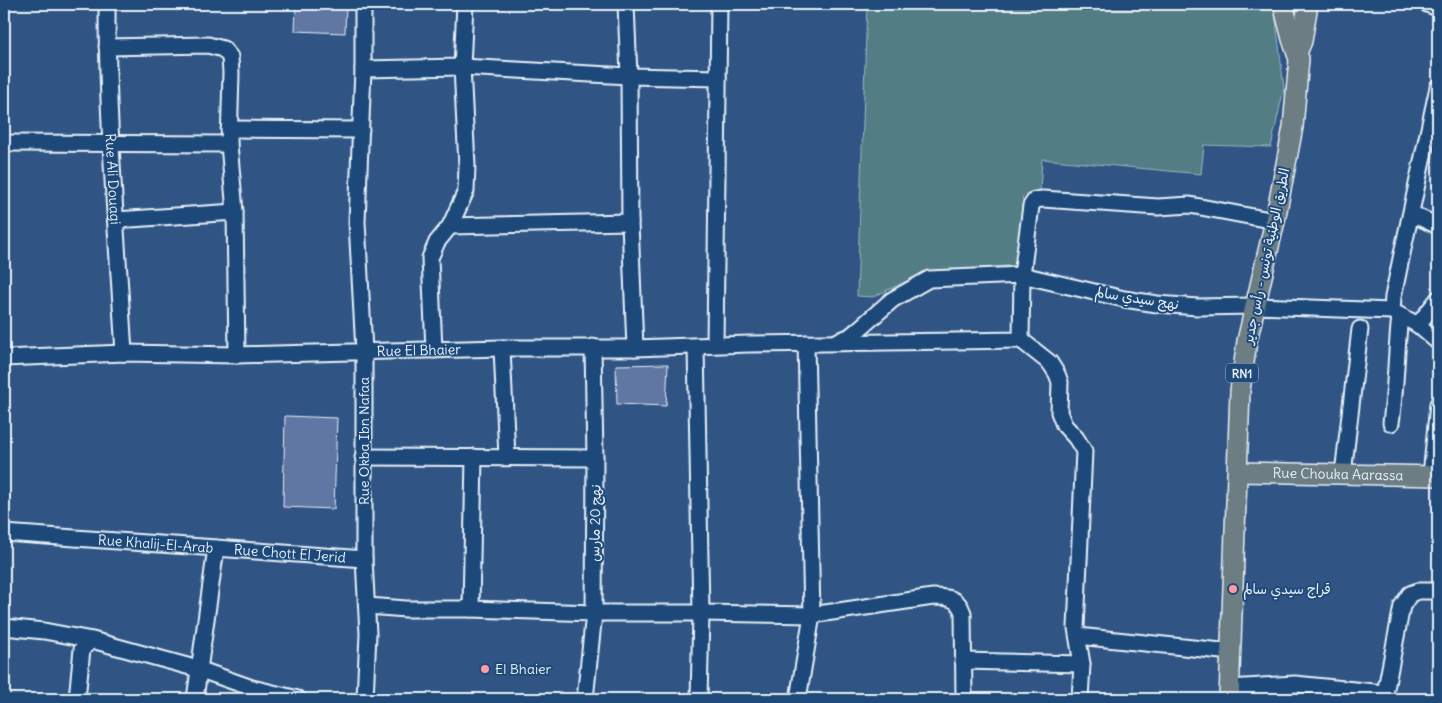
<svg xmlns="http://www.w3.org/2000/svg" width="1442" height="703" font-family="Delius,'Playpen Sans Arabic',sans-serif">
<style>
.green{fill:#527d84;stroke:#9db7be}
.building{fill:#6076a3;stroke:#e8f1f8}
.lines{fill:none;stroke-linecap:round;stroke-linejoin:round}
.minor-casing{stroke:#e8f1f8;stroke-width:19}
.major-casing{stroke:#e8f1f8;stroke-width:22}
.minor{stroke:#1f4a7a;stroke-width:15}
.major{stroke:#6d7d84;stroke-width:19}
.poi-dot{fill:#ff9aa2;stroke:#1f4a7a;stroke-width:2}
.labels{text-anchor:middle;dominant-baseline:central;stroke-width:4;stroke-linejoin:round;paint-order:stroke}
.shield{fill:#1f4a7a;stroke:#acbfd2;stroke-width:1}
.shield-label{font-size:12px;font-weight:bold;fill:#e8f1f8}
.street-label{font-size:14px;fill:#e8f1f8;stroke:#1f4a7a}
.poi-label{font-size:14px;fill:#e8f1f8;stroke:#1f4a7a;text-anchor:start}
</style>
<rect width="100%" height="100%" fill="#305585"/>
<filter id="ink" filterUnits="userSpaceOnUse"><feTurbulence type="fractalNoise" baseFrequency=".02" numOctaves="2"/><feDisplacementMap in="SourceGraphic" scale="10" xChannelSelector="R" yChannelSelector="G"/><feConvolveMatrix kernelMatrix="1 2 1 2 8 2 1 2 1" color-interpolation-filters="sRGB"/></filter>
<g filter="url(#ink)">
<path class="green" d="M867,4H1274L1284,88L1271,147L1204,145L1201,174L1042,159L1040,192L1023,196L1016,265L921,274L873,297L857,296Z"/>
<path class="building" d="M296,4H346L345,33L295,31Z
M668,364L666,406L617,404L616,365Z
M285,416L337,418L334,509L283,507Z"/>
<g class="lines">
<g class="minor-casing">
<g id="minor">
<path id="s1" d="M107,4C107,121 117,237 124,353"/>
<path d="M363,4V69L357,222L364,351V559L368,634L365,699"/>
<path d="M626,4L629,76L630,222L635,348"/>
<path d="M1427,4L1438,8"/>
<path d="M107,47L208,45L223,49L230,57L231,73L229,144L235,212L237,355"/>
<path d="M363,69L462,67L465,4"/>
<path d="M1438,87L1403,249L1393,297L1392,311L1418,325L1438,342"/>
<path d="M229,129L361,130"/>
<path d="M4,143L229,144"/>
<path d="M1412,214L1438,226"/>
<path d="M116,220L235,212"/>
<path d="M450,226L630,222"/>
<path d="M1418,325L1438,299"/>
<path d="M1021,340L1050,363L1057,374L1060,382L1059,412L1064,425L1076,438L1084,451L1076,628L1082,664L1080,699"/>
<path d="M838,341L849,337L859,329L892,300L929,279L1022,275L1124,299L1157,304L1198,307L1254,306L1392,311"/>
<path d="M715,345L719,4"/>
<path d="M696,346L701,613L699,699"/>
<path d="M502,348L507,457"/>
<path d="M434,350L430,258L437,242L450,226L466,191L467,166L462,67L629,76L718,78"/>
<path id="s2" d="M4,358L124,353L237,355L502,348H635L749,344L1021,340L1022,275L1031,206L1035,200L1043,199L1158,207L1190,205L1275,221"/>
<path d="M1391,423C1396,387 1396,351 1400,316"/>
<path d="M363,457L595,458"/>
<path d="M1343,474L1360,329"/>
<path d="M1431,476L1438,404"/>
<path id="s3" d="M4,533L216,548L195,699"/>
<path id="s4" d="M216,548L364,559"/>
<path d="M368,606L406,609H471L594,613H701L812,615L933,597C947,597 958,597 963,613L964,699"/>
<path d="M471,609L474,457"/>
<path d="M4,627L44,631L92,640"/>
<path d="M1078,636L1231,652"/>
<path d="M963,661L1082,664"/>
<path d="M1229,688L1295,684L1384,693"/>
<path d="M77,699L82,649L92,640L198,669L252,688L298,699"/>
<path d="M585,699L594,613L595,458L593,347"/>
<path d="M798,699L812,615L806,343"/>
<path d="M1384,699L1402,606L1410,594L1418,591H1438"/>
</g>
</g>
<g class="major-casing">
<g id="major">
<path d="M1297,53L1302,41L1308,4"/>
<path id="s5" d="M1238,472L1438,476"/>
<path d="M1229,699L1240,391L1247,341L1275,221L1293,127L1299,59L1292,39L1283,4"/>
</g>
</g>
<use href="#minor" class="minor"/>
<use href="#major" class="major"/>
</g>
</g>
<g class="poi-dot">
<circle cx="1233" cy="589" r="5"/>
<circle cx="485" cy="669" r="5"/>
</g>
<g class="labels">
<rect class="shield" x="1226" y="363.5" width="32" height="19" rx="4"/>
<g class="shield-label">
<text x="1242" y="373">RN1</text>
</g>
<g class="street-label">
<text stroke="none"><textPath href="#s1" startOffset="175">Rue Ali Douagi</textPath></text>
<text transform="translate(1266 256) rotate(-78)">الطريق الوطنية تونس - رأس جدير</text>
<text transform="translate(1137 298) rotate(9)">نهج سيدي سالم</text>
<text stroke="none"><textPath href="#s2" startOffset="415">Rue El Bhaier</textPath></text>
<text transform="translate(364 441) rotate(-90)">Rue Okba Ibn Nafaa</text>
<text stroke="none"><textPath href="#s5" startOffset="100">Rue Chouka Aarassa</textPath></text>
<text transform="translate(595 523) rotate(-89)">نهج 20 مارس</text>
<text stroke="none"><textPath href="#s3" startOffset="152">Rue Khalij-El-Arab</textPath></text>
<text stroke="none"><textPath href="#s4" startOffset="74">Rue Chott El Jerid</textPath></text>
</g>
<g class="poi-label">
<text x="1243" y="589">قراج سيدي سالم</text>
<text x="495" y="669">El Bhaier</text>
</g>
</g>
<rect width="1442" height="703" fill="none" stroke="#1f4a7a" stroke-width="20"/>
<rect x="10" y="10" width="1422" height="683" fill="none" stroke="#e8f1f8" stroke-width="2" filter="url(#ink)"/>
</svg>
